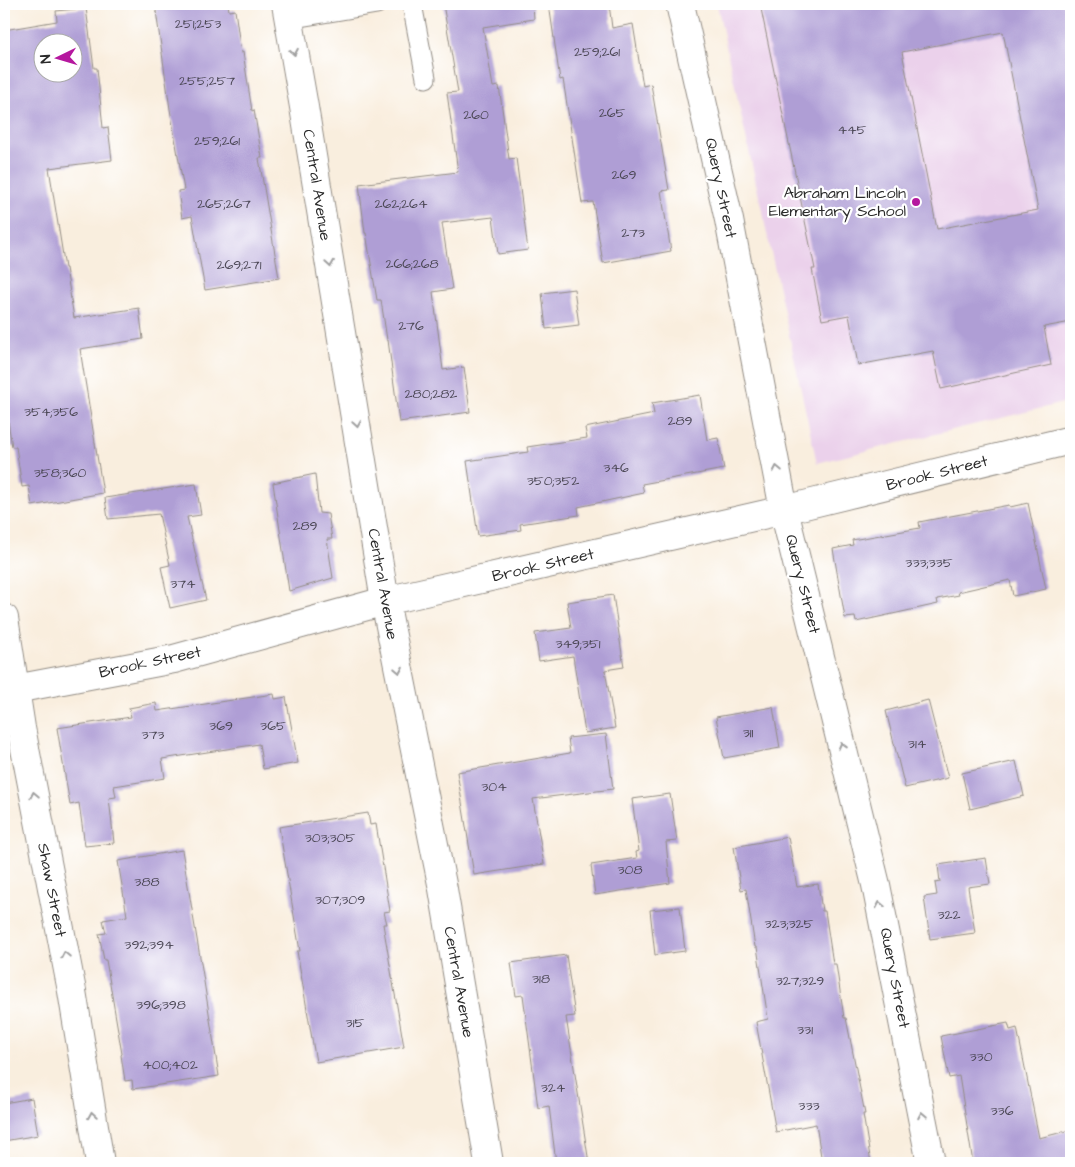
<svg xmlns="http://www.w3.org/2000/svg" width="1075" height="1167" font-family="'Architects Daughter',sans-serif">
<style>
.built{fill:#ebd1eb}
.building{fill:#af9ed5;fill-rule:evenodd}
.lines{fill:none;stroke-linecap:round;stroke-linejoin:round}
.lane-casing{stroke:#928c84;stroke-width:21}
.street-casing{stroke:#928c84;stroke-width:30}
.lane{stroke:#fff;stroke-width:19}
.street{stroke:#fff;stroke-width:28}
.oneway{stroke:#a0a0a0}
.poi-dot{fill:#b5179e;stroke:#fff;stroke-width:2}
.labels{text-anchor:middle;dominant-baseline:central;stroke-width:4.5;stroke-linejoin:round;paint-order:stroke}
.number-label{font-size:14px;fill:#4c4856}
.street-label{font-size:16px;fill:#2b2b2b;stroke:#fff}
.poi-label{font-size:16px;fill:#2b2b2b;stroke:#fff;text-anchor:end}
</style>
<rect width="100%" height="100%" fill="#fff"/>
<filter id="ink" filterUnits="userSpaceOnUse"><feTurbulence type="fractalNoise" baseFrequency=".02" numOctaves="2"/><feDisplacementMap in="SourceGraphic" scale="10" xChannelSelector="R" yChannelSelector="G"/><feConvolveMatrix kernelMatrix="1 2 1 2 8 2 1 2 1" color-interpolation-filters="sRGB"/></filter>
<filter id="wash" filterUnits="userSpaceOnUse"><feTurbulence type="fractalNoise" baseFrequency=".0096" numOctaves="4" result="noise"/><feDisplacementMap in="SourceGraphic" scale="20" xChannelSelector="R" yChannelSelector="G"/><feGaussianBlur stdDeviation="1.12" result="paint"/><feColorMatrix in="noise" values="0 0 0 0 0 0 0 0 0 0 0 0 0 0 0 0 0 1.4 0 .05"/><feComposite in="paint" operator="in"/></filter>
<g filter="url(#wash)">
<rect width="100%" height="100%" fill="#f9eede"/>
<path class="built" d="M717,4H1071V401L817,463Z"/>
<g id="blocks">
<path class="building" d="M155,4H228L229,11L235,10L241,53L243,52L252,111L254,110L262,158H259L279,278L205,290L192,216L182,218L178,191L184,190L170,109Z
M443,4H533L534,19L483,27L493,87L499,86L509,159L516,158L528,250L498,254L493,217L442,223L452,289L433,292L443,370L464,367L470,412L399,422L388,340H387L381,300H377L366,233H365L359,184L458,172L447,93L458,92Z
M549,4H609L612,28L633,24L643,86L651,84L662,149L669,190L661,191L671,251L603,263L593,202L582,203L563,79L560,80Z
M760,4H1071V322L1044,327L1051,365L941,389L933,351L858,365L849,315L822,320L812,269H815ZM1003,32L1038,210L937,229L902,52Z
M86,8L94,68H97L103,128L108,127L112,160L49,168L65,268H66L74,318L139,308L143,339L80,349L103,493L32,506L29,486L22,487L16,447H12L4,395V30L57,21L56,11ZM42,42H72V72H42Z
M574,289L579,325L546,329L542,293Z
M700,395L707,440L718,438L724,469L642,484L644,493L578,507L579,515L520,524L521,530L478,536L467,461L528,452L527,447L587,438L585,428L654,414L652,403Z
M315,474L319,513L328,514L332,539H327L333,578L289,591L273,483Z
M196,484L201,515L187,517L206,600L170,608L161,567L170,565L159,514L108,519L105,498Z
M1028,503L1046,589L1013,596L1010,580L958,592L959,595L937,599L938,604L856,622L855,617L845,618L833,549L853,545L852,540L920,528L919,522L1009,505L1010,507Z
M613,595L624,667L605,670L615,728L585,733L573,656L539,661L535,633L571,628L567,602Z
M274,694L275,699L286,697L298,763L263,769L259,744L162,759L165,778L114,786L116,797L109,798L114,843L85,846L79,803L70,805L57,728L131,717L129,708L156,703L157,711Z
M928,700L948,778L905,788L886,711Z
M773,707L780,748L724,758L716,717Z
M606,734L613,789L533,799L544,864L474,875L457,772L570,753L568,738Z
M1016,761L1024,796L970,809L962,773Z
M670,794L677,841L666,842L670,883L595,895L591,865L637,858L636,852L639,851L632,799Z
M368,813L370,825L376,824L390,911L384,912L387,924H383L404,1047L316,1062L297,951H300L279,827Z
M788,837L797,887L818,884L822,911H825L833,964H836L844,1018H846L865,1114H863L871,1163H822L816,1124L776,1132L756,1022L768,1019L757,947H755L746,889L741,890L734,847Z
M182,850L202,969L219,1076L133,1089L132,1080L125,1081L121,1055L122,1054L106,960H104L99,934L106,933L103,920L127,916L118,861Z
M986,858L990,884L968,887L975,933L930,939L924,897L937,895L935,883L940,882L938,865Z
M680,907L685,951L655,955L650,910Z
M566,955L575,1016L566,1017L589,1163H556L549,1106L538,1108L523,995L516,996L511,963Z
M1008,1023L1010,1030L1017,1028L1039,1138L1071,1130V1160L1060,1163H973L959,1076L949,1078L941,1036Z
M32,1098L38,1135L4,1141V1103Z"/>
</g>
</g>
<g filter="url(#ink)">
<use href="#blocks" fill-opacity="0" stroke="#928c84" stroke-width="1"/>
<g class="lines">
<g class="lane-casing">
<path id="lane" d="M412,4L426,78
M288,19L377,4"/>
</g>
<g class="street-casing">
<path id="street" d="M286,4L304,107L385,601L443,889L489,1163
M680,4L729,220L784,510L876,885L931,1163
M4,618L21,728L72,991L100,1163
M15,689L174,659L385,601L784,510L1071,440"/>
</g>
<use href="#lane" class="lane"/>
<use href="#street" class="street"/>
</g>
<defs><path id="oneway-chevron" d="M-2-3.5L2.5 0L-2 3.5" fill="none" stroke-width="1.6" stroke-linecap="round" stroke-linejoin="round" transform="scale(1.25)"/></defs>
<g class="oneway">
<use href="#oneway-chevron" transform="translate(294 52) rotate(80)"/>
<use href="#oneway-chevron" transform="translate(330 264) rotate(81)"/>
<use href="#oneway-chevron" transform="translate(357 424) rotate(81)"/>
<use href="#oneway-chevron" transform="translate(777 469) rotate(-101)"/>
<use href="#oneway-chevron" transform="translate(399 670) rotate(79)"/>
<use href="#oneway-chevron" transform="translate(842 746) rotate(-104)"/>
<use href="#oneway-chevron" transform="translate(34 795) rotate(-101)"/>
<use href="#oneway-chevron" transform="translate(880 905) rotate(-101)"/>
<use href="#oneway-chevron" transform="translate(65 955) rotate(-101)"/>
<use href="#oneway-chevron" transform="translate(92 1115) rotate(-99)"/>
<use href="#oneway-chevron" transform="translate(922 1115) rotate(-101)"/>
</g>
</g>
<circle class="poi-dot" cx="916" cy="202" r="5"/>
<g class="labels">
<g class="number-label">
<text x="198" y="24">251;253</text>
<text x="597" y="52">259;261</text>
<text x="207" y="81">255;257</text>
<text x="612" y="113">265</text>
<text x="476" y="115">260</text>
<text x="852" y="130">445</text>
<text x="217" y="141">259;261</text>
<text x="624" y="175">269</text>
<text x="224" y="204">265;267</text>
<text x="401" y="204">262;264</text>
<text x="633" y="233">273</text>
<text x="412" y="264">266;268</text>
<text x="239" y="265">269;271</text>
<text x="411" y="326">276</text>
<text x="431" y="394">280;282</text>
<text x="51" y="412">354;356</text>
<text x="680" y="421">289</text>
<text x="616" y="468">346</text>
<text x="60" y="473">358;360</text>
<text x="553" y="481">350;352</text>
<text x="305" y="526">289</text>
<text x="929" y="563">333;335</text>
<text x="183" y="584">374</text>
<text x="578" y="644">349;351</text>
<text x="221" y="726">369</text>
<text x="273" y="726">365</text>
<text x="748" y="733">311</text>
<text x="153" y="735">373</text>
<text x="917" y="744">314</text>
<text x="494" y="787">304</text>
<text x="330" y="838">303;305</text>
<text x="630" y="870">308</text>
<text x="147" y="882">388</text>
<text x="340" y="900">307;309</text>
<text x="949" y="915">322</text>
<text x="789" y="924">323;325</text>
<text x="149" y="945">392;394</text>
<text x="541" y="979">318</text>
<text x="800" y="981">327;329</text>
<text x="161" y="1005">396;398</text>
<text x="355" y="1023">315</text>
<text x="805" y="1030">331</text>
<text x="981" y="1057">330</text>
<text x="170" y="1065">400;402</text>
<text x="553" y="1088">324</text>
<text x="809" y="1106">333</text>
<text x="1002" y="1111">336</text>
</g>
<g class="street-label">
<text transform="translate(317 185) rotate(81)">Central Avenue</text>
<text transform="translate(721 188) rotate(78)">Query Street</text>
<text transform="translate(937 473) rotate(-14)">Brook Street</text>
<text transform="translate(543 565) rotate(-13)">Brook Street</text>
<text transform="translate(383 584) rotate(80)">Central Avenue</text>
<text transform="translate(803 584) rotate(76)">Query Street</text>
<text transform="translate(150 662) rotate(-12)">Brook Street</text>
<text transform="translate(52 890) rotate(79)">Shaw Street</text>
<text transform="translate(895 978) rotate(79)">Query Street</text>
<text transform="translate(459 982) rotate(80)">Central Avenue</text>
</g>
<g class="poi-label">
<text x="906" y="193">Abraham Lincoln<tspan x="906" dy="18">Elementary School</tspan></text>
</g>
</g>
<rect width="1075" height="1167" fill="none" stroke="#fff" stroke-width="20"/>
<g transform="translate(58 58) rotate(265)"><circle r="24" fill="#ffffff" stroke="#aaaaaa"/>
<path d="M0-4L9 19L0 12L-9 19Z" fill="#b5179e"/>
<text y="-8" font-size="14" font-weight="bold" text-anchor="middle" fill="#2b2b2b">N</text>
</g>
</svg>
